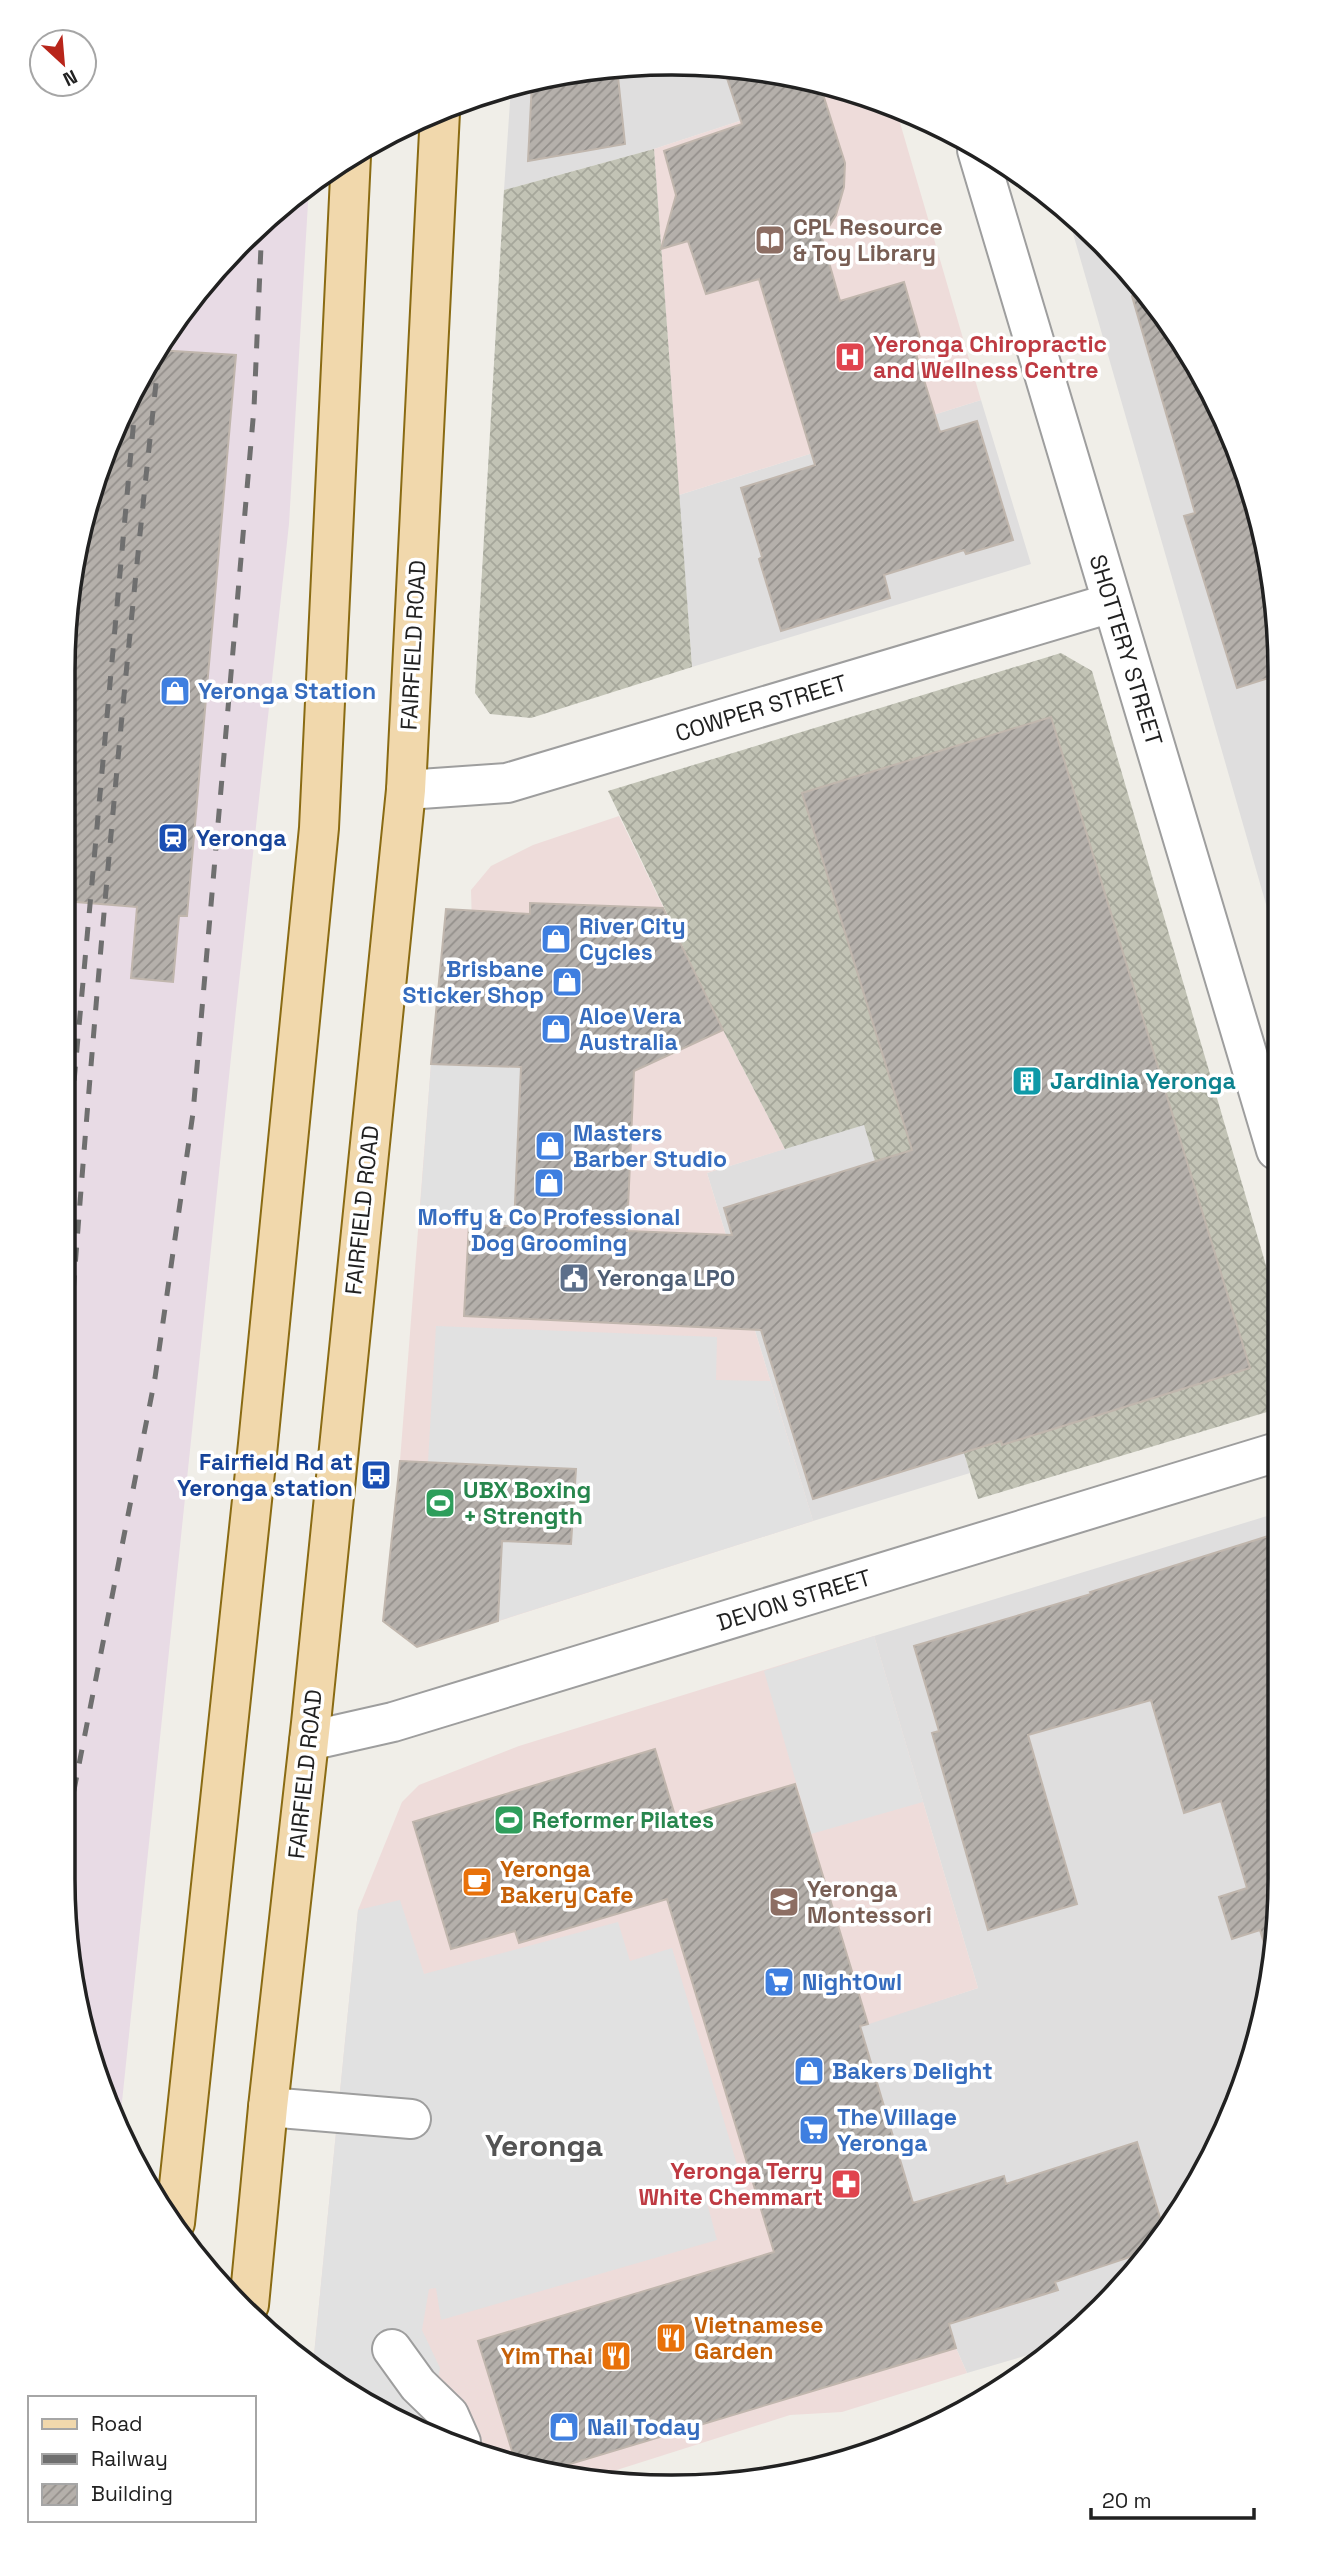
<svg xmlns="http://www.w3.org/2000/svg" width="1343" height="2550" font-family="'Space Grotesk',sans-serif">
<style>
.residential{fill:#dfdede}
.commercial{fill:#eedcda}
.railway{fill:#e8dbe5}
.construction{fill:url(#construction-cross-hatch)}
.parking{fill:#e1e1e1}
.building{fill:url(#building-hatch);stroke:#c0b6ad;stroke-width:2}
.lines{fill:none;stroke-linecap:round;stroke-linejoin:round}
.minor-casing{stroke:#9e9e9e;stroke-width:42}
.major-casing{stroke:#8a6b13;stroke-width:42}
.minor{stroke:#fff;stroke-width:38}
.major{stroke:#f1d8ac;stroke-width:38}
.rail{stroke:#6f6f6f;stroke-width:5;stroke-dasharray:14 14;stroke-linecap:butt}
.labels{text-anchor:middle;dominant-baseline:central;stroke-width:7;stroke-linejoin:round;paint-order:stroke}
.education-label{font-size:23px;font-weight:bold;fill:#785e54;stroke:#fff;text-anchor:start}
.health-label{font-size:23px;font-weight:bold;fill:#be3a42;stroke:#fff;text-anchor:start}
.street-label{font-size:23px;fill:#212121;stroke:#fff}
.shop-label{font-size:23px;font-weight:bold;fill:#366cbe;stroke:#fff;text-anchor:start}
.transit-label{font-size:23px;font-weight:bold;fill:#164399;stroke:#fff;text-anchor:start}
.culture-label{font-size:23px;font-weight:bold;fill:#0d838f;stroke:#fff;text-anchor:start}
.service-label{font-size:23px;font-weight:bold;fill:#4e5e75;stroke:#fff;text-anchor:start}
.leisure-label{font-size:23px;font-weight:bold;fill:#27864d;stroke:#fff;text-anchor:start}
.food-label{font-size:23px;font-weight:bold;fill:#c56008;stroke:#fff;text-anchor:start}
.district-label{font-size:30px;font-weight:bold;fill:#545454;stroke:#fff}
.rim{fill:none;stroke:#212121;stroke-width:3.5}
</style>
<defs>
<pattern id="construction-cross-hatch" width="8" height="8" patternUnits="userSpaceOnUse" patternTransform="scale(1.75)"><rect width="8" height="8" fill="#c2c3b5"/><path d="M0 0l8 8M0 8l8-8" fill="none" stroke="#a6a79b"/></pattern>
<pattern id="building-hatch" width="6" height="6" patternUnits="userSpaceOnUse" patternTransform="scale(1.75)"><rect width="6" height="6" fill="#b5b0ab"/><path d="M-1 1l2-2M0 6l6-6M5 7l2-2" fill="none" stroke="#938f8b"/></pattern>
</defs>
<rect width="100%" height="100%" fill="#f0eee8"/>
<path class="residential" d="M712,64L829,84L841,88L654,149L504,190L511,87L592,68Z
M1066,209L1154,301L1234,438L1275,592L1276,939Z
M981,400L1031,564L692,667L679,495Z
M864,1124L970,1473L813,1521L707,1173Z
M1277,1513L1279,1918L1259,2036L1217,2148L1101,2309L1055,2347L967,2373L956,2348L860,2026L978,1988L874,1636Z"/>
<path class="commercial" d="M841,88L896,109L981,400L679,495L654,149Z
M619,816L723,1030L785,1149L707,1173L813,1521L417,1647L383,1621L400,1461L431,1064L476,1065L471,890L491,866L533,845Z
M874,1636L978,1988L860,2027L956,2348L967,2373L842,2412L790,2415L601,2475L514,2466L334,2385L313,2365L358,1910L402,1802L419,1785L519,1746Z"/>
<path class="railway" d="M309,186L289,524L235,1019L120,2121L95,2074L63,1878L64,632L84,514L126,402L189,301L271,214Z"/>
<path class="construction" d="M654,149L692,667L531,718L490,714L475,693L504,190Z
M1061,653L1092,671L1277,1303V1409L978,1499L864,1125L785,1149L723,1030L608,791Z"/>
<path class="parking" d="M431,1064L521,1067L515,1226L419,1222Z
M436,1326L717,1337L716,1380L770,1381L813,1521L498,1621L502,1541L571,1544L575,1469L428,1462Z
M874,1636L923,1802L811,1834L764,1671Z
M400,1900L424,1974L618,1922L630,1961L672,1948L745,2191L707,2203L717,2240L441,2320L436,2288L429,2289L422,2330L440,2368L429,2428L334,2385L313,2365L358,1910Z"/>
<path class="building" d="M723,66L819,82L845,163L844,187L836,215L822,238L840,301L904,282L920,338L912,341L940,432L977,421L1013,540L966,554L964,550L884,575L890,598L781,631L759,559L762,557L741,488L815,465L759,279L706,294L688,241L661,249L676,195L664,151L742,124Z
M617,67L625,144L528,161L532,82L592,68Z
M1145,291L1154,301L1234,438L1275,592V676L1237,688L1184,516L1195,513L1132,296Z
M158,350L236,355L187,916H179L173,982L131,978L137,907L64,901V665L71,594L84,514L126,402Z
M1051,717L1250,1368L1002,1445L1001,1441L813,1499L761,1330L464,1316L469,1225L514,1226L521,1067L431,1064L446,909L530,914V903L663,908L723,1030L634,1071L627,1231L732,1235L724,1208L912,1150L802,793Z
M400,1461L576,1469L571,1544L502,1541L498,1621L417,1647L383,1621Z
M1278,1533L1279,1918L1273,1956H1268L1260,1930L1232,1939L1219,1897L1247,1888L1221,1801L1184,1813L1151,1700L1028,1735L1077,1904L988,1930L932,1733L939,1731L914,1646L1091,1594L1090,1592Z
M655,1749L676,1819L795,1784L868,2024L860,2026L913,2203L1004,2176L1006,2184L1137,2142L1162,2224L1142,2253L1055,2282L1058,2290L949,2324L956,2348L550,2470L517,2467L478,2341L774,2252L667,1899L519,1943L515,1931L451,1949L413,1822Z"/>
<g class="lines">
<g class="minor-casing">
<path id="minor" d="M977,150L1276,1150
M406,790L507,783L1111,603
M309,1741L393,1722L1277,1452
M268,2107L411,2119
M392,2349L418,2385L449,2415L461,2442"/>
</g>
<g class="major-casing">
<path id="major" d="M175,2223L258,1444L319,828L351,156
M249,2305L268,2107L311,1723L406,790L440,112"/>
</g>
<use href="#minor" class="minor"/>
<use href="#major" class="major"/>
<path class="rail" d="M64,1192L137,385
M63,1429C89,1068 120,707 160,347
M63,1846L155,1378L193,1113L254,408L262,223"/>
</g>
<defs>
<g id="library-square" transform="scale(1.575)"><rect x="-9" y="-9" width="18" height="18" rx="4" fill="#8d6e63" stroke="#fff"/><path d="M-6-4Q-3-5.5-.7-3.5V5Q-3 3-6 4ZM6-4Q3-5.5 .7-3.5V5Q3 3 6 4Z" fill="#fff"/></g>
<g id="hospital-square" transform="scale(1.575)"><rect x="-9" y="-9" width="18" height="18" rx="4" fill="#e0444e" stroke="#fff"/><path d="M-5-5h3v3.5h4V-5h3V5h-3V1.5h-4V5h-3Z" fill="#fff"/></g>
<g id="shop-square" transform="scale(1.575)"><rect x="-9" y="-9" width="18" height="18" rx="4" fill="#3f7fe0" stroke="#fff"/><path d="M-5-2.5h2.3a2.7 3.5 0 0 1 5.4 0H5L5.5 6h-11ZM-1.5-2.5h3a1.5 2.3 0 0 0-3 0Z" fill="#fff"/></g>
<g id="station-square" transform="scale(1.575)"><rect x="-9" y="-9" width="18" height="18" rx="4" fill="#1a4fb4" stroke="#fff"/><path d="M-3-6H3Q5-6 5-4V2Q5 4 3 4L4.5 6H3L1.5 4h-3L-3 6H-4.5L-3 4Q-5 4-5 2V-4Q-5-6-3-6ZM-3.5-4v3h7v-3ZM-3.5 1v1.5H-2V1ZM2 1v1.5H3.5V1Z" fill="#fff"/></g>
<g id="building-square" transform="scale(1.575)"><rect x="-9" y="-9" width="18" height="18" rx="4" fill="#0f9aa8" stroke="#fff"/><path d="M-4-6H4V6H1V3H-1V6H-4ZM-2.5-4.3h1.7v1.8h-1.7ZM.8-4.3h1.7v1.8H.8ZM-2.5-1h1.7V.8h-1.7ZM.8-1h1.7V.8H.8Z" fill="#fff"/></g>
<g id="civic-square" transform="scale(1.575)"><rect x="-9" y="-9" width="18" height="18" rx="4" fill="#5c6f8a" stroke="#fff"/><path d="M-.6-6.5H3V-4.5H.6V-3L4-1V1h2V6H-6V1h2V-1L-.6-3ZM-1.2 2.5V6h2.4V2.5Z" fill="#fff"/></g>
<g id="bus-square" transform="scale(1.575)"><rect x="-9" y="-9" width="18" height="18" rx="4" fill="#1a4fb4" stroke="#fff"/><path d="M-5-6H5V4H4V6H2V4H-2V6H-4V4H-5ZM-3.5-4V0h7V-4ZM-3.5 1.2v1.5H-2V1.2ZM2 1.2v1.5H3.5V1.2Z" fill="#fff"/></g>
<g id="stadium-square" transform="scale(1.575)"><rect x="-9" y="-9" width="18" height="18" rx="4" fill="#2e9e5b" stroke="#fff"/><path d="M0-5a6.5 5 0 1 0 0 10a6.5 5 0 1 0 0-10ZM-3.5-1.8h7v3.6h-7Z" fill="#fff"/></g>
<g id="cafe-square" transform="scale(1.575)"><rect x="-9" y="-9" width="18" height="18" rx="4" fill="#e8710a" stroke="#fff"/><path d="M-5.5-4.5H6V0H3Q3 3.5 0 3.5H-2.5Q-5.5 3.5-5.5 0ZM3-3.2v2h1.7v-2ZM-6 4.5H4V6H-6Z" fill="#fff"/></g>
<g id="school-square" transform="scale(1.575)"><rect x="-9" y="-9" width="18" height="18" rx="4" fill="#8d6e63" stroke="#fff"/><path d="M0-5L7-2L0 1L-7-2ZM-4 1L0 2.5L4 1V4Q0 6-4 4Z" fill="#fff"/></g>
<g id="supermarket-square" transform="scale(1.575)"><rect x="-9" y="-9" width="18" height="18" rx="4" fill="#3f7fe0" stroke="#fff"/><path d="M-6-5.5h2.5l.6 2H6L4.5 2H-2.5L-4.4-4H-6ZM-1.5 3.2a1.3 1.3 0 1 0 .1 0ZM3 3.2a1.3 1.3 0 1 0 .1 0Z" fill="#fff"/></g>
<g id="pharmacy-square" transform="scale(1.575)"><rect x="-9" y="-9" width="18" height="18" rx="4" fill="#e0444e" stroke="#fff"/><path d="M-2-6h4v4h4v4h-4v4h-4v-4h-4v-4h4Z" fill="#fff"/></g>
<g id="restaurant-square" transform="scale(1.575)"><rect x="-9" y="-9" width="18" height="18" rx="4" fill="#e8710a" stroke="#fff"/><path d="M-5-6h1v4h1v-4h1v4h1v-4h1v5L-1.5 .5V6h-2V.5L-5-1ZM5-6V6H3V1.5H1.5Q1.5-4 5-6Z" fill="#fff"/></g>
</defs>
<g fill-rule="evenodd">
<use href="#library-square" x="770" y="240"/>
<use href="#hospital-square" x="850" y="357"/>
<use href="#shop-square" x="175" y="691"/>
<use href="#station-square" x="173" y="838"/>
<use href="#shop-square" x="556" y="939"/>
<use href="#shop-square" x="567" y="982"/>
<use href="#shop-square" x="556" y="1029"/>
<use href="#building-square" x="1027" y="1081"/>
<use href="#shop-square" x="550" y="1146"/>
<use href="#shop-square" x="549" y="1183"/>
<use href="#civic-square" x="574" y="1278"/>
<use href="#bus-square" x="376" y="1475"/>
<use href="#stadium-square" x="440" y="1503"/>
<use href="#stadium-square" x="509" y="1820"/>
<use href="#cafe-square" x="477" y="1882"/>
<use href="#school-square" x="784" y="1902"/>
<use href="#supermarket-square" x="779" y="1982"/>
<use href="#shop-square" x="809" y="2071"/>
<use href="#supermarket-square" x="814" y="2130"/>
<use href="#pharmacy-square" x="846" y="2184"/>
<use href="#restaurant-square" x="671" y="2338"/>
<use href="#restaurant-square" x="616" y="2356"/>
<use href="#shop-square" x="564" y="2427"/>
</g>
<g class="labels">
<g class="education-label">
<text x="793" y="227">CPL Resource<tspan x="793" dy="26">&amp; Toy Library</tspan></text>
<text x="807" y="1889">Yeronga<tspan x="807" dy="26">Montessori</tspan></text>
</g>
<g class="health-label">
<text x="873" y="344">Yeronga Chiropractic<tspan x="873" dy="26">and Wellness Centre</tspan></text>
<text x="823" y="2171" text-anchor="end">Yeronga Terry<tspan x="823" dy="26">White Chemmart</tspan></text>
</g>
<g class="street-label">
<text transform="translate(413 645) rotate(-87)">FAIRFIELD ROAD</text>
<text transform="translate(1126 650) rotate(73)">SHOTTERY STREET</text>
<text transform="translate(761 708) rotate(-17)">COWPER STREET</text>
<text transform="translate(362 1210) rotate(-84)">FAIRFIELD ROAD</text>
<text transform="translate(794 1600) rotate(-17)">DEVON STREET</text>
<text transform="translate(305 1774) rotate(-84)">FAIRFIELD ROAD</text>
</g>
<g class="shop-label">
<text x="198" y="691">Yeronga Station</text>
<text x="579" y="926">River City<tspan x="579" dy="26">Cycles</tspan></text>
<text x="544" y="969" text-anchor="end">Brisbane<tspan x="544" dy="26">Sticker Shop</tspan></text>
<text x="579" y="1016">Aloe Vera<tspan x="579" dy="26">Australia</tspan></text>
<text x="573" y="1133">Masters<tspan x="573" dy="26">Barber Studio</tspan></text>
<text x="549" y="1217" text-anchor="middle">Moffy &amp; Co Professional<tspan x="549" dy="26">Dog Grooming</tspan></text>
<text x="802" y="1982">NightOwl</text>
<text x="832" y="2071">Bakers Delight</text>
<text x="837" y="2117">The Village<tspan x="837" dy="26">Yeronga</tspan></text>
<text x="587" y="2427">Nail Today</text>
</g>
<g class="transit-label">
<text x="196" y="838">Yeronga</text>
<text x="353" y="1462" text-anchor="end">Fairfield Rd at<tspan x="353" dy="26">Yeronga station</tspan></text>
</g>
<g class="culture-label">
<text x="1050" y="1081">Jardinia Yeronga</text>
</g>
<g class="service-label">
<text x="597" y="1278">Yeronga LPO</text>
</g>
<g class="leisure-label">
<text x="463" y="1490">UBX Boxing<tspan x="463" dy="26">+ Strength</tspan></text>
<text x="532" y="1820">Reformer Pilates</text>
</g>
<g class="food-label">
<text x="500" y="1869">Yeronga<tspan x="500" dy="26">Bakery Cafe</tspan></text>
<text x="694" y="2325">Vietnamese<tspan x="694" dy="26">Garden</tspan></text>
<text x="593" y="2356" text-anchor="end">Yim Thai</text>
</g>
<g class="district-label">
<text x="544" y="2145">Yeronga</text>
</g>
</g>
<path d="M0 0H1343V2550H0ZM671 75H672A596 596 0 0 1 1268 671V1879A596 596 0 0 1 672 2475H671A596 596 0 0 1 75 1879V671A596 596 0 0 1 671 75Z" fill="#fff" fill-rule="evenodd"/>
<path class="rim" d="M671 75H672A596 596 0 0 1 1268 671V1879A596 596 0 0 1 672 2475H671A596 596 0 0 1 75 1879V671A596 596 0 0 1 671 75Z"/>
<rect x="28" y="2396" width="228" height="126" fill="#ffffff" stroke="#a6a6a6" stroke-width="2"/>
<rect x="42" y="2419" width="35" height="10" fill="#f1d8ac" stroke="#a6a6a6" stroke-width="2"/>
<text x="91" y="2431" font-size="21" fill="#212121">Road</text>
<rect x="42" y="2454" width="35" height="10" fill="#6f6f6f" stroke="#a6a6a6" stroke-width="2"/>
<text x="91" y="2466" font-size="21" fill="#212121">Railway</text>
<rect x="42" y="2484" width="35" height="21" fill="url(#building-hatch)" stroke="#a6a6a6" stroke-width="2"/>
<text x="91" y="2501" font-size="21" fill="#212121">Building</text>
<g transform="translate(63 63) rotate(154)"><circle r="33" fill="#ffffff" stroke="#a6a6a6" stroke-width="2"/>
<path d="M0-5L12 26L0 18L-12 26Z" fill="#b8251a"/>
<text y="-10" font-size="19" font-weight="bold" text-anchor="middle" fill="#212121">N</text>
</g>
<path d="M1091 2508v10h163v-10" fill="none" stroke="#212121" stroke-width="3.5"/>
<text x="1102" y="2508" font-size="21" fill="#212121" stroke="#ffffff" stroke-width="5" paint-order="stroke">20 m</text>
</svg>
